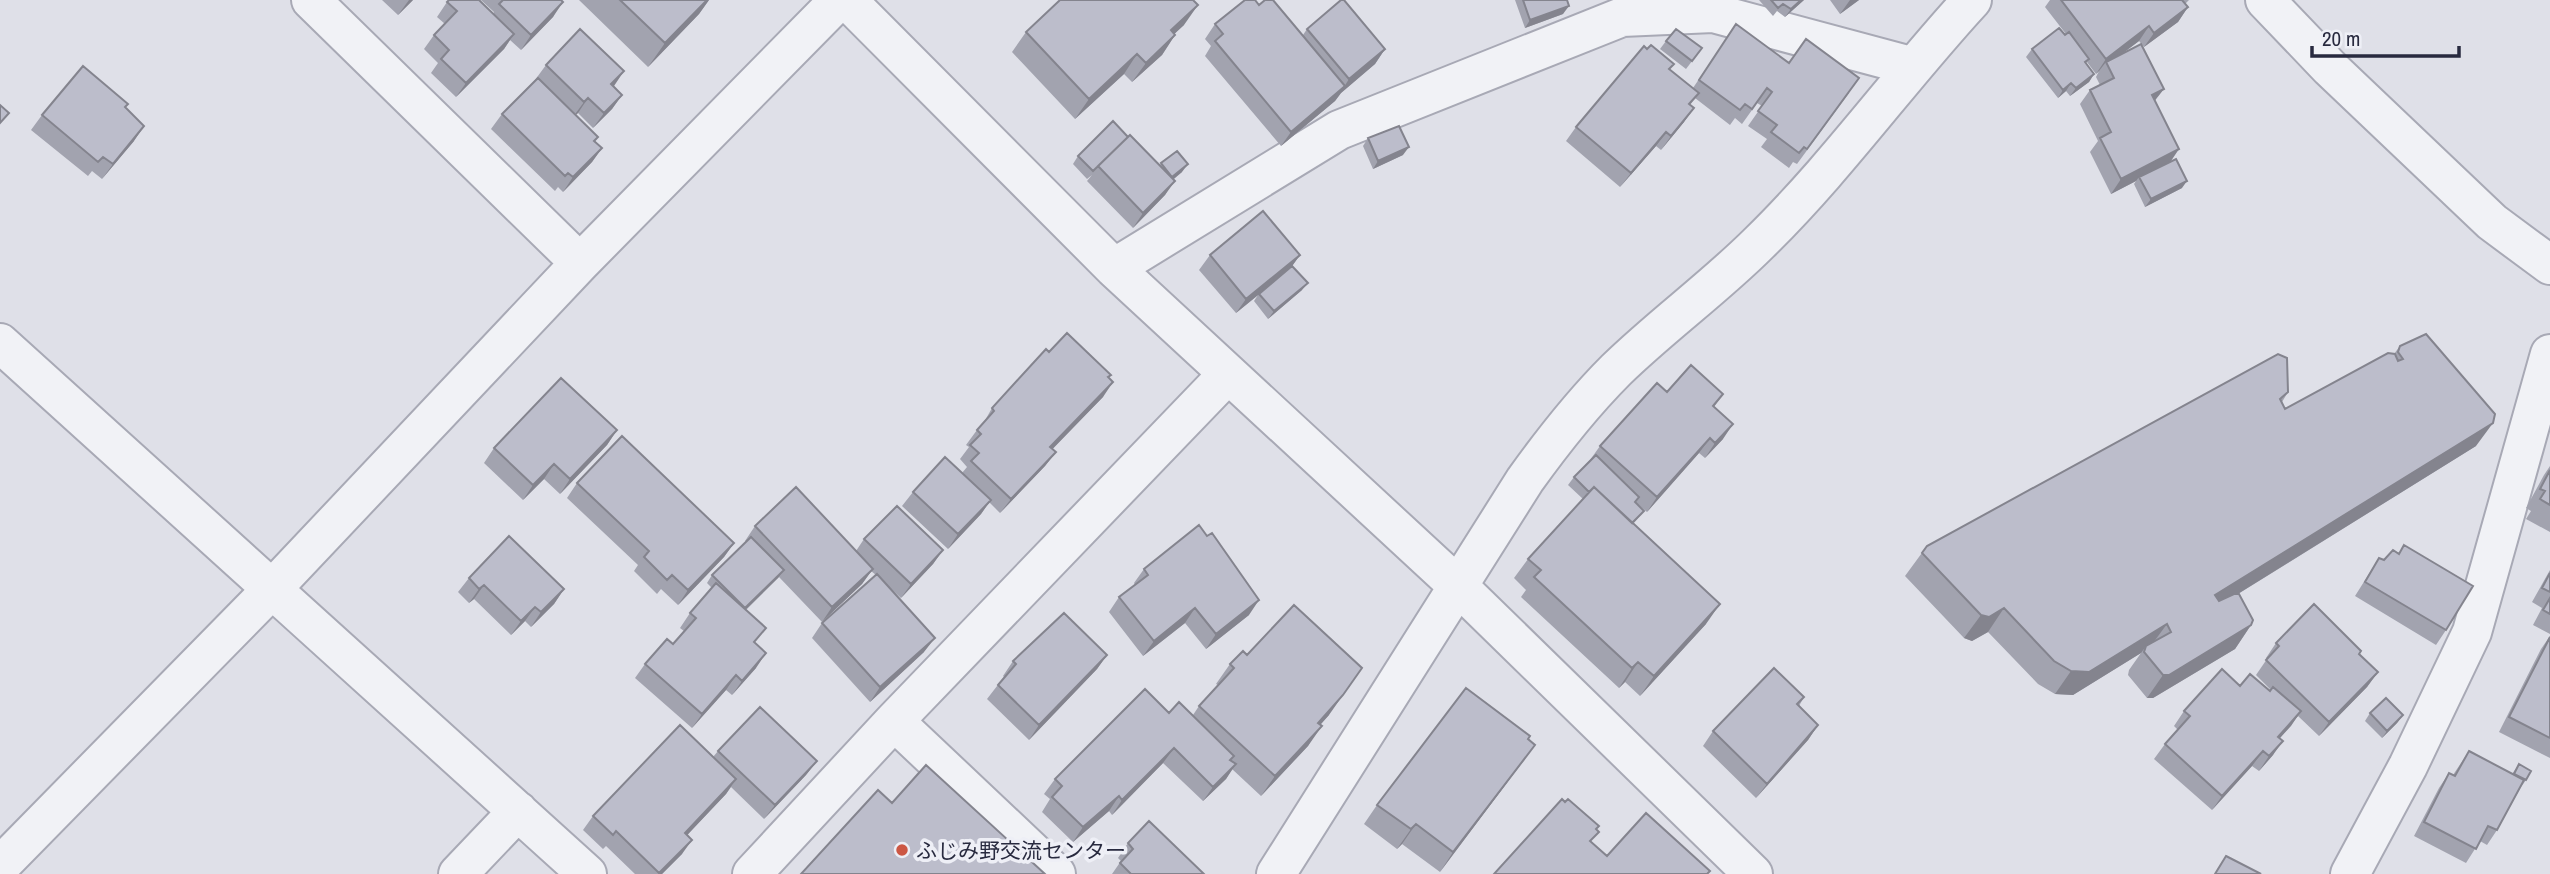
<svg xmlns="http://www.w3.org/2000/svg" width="2550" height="874" font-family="'Archivo Narrow','Noto Sans JP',sans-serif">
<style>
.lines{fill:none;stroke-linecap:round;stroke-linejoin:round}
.minor-casing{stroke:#a8a9b5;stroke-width:42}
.minor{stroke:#f1f2f6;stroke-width:38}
.wall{fill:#a2a3af}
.shaded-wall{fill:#84848e}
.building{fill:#bcbdcb;stroke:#84848e;stroke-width:2}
.poi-dot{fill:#cc5744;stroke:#eeeff6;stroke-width:2.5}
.labels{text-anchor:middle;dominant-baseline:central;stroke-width:7;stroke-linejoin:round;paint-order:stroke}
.poi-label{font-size:21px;fill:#282a3f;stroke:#eeeff6;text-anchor:start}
</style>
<rect width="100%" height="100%" fill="#dfe0e8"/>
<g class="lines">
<g class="minor-casing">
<path id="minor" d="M311,0L580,263
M847,0L1114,268L1459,587L1753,874
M2265,0L2330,68L2492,222L2550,265
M1114,268L1339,130L1622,17L1713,13L1911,66
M0,343L587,874
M894,721L1228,374
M0,866L273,588L580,263L839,0
M458,874L518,811
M752,874L894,721L1056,874
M1276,874L1525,480C1553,441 1582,404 1616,370C1661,326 1714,288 1759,243C1836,168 1899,79 1972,0
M2350,874L2408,766L2472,632L2550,354"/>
</g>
<use href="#minor" class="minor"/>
</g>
<path class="wall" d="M382,0H413L398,15Z
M481,0H561L553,17L521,50L510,40L504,49L456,97L431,73L438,63L424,49L434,35L445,24L437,17L447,2L493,14L494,12Z
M579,0H709L699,14L648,67Z
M1515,0H1567L1563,14L1525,28Z
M1759,0H1804L1785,17L1777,11L1773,16Z
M1830,0H1859L1840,14Z
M2050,0H2189L2185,4L2188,7L2178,22L2144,47L2139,41L2122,54L2155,101L2171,161L2182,188L2145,207L2134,184L2136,181L2111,194L2090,152L2098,141L2080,104L2090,90L2100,85L2096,77L2099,71L2096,74L2087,62L2086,63L2094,74L2089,82L2070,96L2066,91L2058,98L2026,57L2032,49L2066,34L2045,7Z
M1259,5L1303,35L1307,29L1385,49L1375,64L1341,93L1335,101L1281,146L1205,56L1211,46L1205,39L1215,24Z
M1736,24L1789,63L1849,93L1797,164L1793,162L1789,168L1761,147L1767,139L1748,126L1762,106L1757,103L1742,124L1735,118L1730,125L1695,98L1690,105L1684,122L1661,150L1656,146L1620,187L1566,141L1576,127L1670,70L1693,88Z
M1184,25L1174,34L1175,35L1162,55L1132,82L1124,74L1075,119L1012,52L1026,32Z
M1666,41L1702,48L1686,69L1660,49Z
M546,65L614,86L622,95L612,109L593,128L578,113L576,115L598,137L595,141L602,148L592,162L563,192L558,187L555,191L491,129L502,114L535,80Z
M126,108L134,141L102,179L92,171L88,176L31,130L42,115Z
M1128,137L1160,165L1161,163L1182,172L1174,179L1165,195L1133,228L1087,181L1092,175L1087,179L1073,164L1078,156Z
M1368,138L1403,155L1373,169L1363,146Z
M1210,255H1300L1292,266L1302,290L1268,319L1254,301L1258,295L1236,313L1199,270Z
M2400,346L2476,446L2238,594L2251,625L2235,649L2153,698H2147L2128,675L2129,670L2141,653L2073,695L2055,694L2038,684L1988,632L1972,641L1964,638L1905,576L1927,546L2288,392L2282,402L2285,409L2394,354Z
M1049,352L1111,375L1109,378L1103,397L1052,449L1056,452L1045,466L1000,513L989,502L981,514L948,549L902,506L913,492L962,473L967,467L960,459L969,447L966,445L977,430L983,424L992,408Z
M1667,392L1723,394L1714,407L1723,439L1705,458L1699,453L1647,512L1635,502L1644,511L1633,524L1706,624L1640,696L1625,682L1619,688L1521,597L1526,590L1514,578L1528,559L1583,499L1568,485L1574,477L1590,460L1600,446Z
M617,430L607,445L560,494L544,479L523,500L484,463L494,448Z
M2550,466V532L2526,519L2531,511L2526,508L2544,475Z
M577,483L734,543L724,557L678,605L661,589L657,594L634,571L638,565L567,498Z
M755,526L856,551L864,539L943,550L933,564L901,598L886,584L924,652L870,702L812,638L822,623L876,575L871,571L862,584L822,622L779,577L746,610L755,643L756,668L732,695L726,690L692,728L635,678L645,664L673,644L684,631L680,628L690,613L712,588L707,583L712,575L746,542L745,541Z
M2379,558L2446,630L2436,645L2355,596Z
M1144,569L1249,615L1206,649L1185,623L1143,656L1109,612L1119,597L1135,585L1134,583Z
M2550,570V634L2533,625L2542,608L2532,602Z
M469,578L564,589L554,604L531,627L525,621L511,635L474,599L469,603L458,592Z
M2550,636V758L2499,732L2541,649Z
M2276,643L2359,654L2378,672L2367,687L2319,736L2298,716L2280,738L2273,755L2259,771L2252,766L2212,810L2154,759L2165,744L2178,730L2174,726L2184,711L2240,686L2270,691L2271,690L2256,675L2267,659L2266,658Z
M1107,655L1097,669L1029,740L987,699L1004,677L1003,676L1013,661Z
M1247,655L1329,715L1320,725L1308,746L1261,796L1232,769L1226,779L1203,801L1163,763L1112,815L1109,811L1073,842L1042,812L1050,799L1044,794L1055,779L1169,713L1193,715L1199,706L1218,685L1216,684L1230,664Z
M1804,697L1799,706L1818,725L1808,740L1756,798L1703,746L1713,731Z
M2370,713L2403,715L2397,723L2382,738L2365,721Z
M1528,739L1535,745L1440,872L1402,844L1397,849L1364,824L1377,805Z
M718,751L817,761L806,775L764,819L731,787L726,794L687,835L682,854L662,874H635L606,846L603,849L583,830L593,816L713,757Z
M2469,751L2512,774L2519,764L2526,780L2521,787L2497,830L2487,845L2480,841L2466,863L2414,836L2439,788L2449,773L2453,775Z
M1128,843L1204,874H1112L1121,861L1118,858Z"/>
<path class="shaded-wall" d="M409,0H413L398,15Z
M707,0H709L699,14L648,67L665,43Z
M1801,0H1804L1785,17L1791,9Z
M1850,0H1859L1840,14Z
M563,2L553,17L521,50L531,35Z
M1198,5L1184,25L1157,50L1171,30Z
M1569,6L1563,14L1525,28L1530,20Z
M2188,7L2178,22L2144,47L2154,33Z
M2149,26L2139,41L2107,65L2106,62L2099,71L2096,74L2106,59Z
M514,34L504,49L456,97L466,83Z
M1175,35L1162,55L1132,82L1146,63Z
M1385,49L1375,64L1341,93L1335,101L1281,146L1291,132L1344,87L1349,79Z
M1137,54L1124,74L1075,119L1089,99Z
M624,71L614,86L601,99L611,84Z
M2094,74L2089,82L2070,96L2076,88Z
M2071,83L2066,91L2058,98L2063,90Z
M2164,89L2153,103L2152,95Z
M622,95L612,109L593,128L604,113Z
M588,98L578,113L573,117L584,102Z
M1694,108L1684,122L1661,150L1671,136Z
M144,126L134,141L102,179L113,164Z
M1666,132L1656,146L1620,187L1631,173Z
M1409,147L1403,155L1373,169L1378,161Z
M602,148L592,162L563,192L573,177Z
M2179,149L2169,164L2139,177L2136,181L2111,194L2121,179Z
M1188,164L1182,172L1166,185L1172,177Z
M1175,181L1165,195L1133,228L1143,213Z
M2187,181L2182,188L2145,207L2151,199Z
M1300,255L1290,269L1236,313L1246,299Z
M1308,283L1302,290L1268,319L1274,311Z
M1113,382L1103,397L1040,462L1050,447Z
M2493,423L2476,446L2199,618L2215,595Z
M1733,424L1723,439L1705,458L1715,443Z
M617,430L607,445L560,494L570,479Z
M1710,438L1699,453L1647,512L1657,497Z
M1056,452L1045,466L1000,513L1011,499Z
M554,464L544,479L523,500L533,485Z
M991,500L981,514L948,549L958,534Z
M734,543L724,557L678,605L688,590Z
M943,550L933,564L901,598L911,584Z
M873,569L862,584L822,622L832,607Z
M784,570L778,578L739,616L745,608Z
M484,585L474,599L469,603L479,589Z
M564,589L554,604L531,627L541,612Z
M1259,600L1249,615L1206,649L1216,634Z
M1720,604L1706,624L1640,696L1654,676Z
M535,607L525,621L511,635L521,621Z
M1195,608L1185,623L1143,656L1154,641Z
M2004,608L1988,632L1972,641L1964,638L1981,615Z
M2167,624L2150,647L2146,646L2141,653L2073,695L2055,694L2071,671Z
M2251,625L2235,649L2153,698H2147L2163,675Z
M935,638L924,652L870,702L880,687Z
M766,653L756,668L732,695L742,681Z
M1107,655L1097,669L1029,740L1039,725Z
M1638,662L1625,682L1619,688L1632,668Z
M2378,672L2367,687L2319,736L2329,722Z
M736,675L726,690L692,728L702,714Z
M1343,695L1329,715L1304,743L1318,723Z
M2301,711L2291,726L2268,751L2278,737Z
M2403,715L2397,723L2382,738L2387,731Z
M1818,725L1808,740L1756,798L1767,784Z
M1322,726L1308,746L1261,796L1275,776Z
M2283,741L2273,755L2259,771L2269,756Z
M1535,745L1521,764L1440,872L1453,852Z
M1174,748L1163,763L1112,815L1122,800Z
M2263,751L2252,766L2212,810L2222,796Z
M817,761L806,775L764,819L775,805Z
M1236,764L1226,779L1203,801L1213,787Z
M736,779L726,794L675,848L685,833Z
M1119,796L1109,811L1073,842L1083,827Z
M1416,824L1402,844L1397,849L1411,829Z
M692,840L682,854L662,874H659Z"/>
<path class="building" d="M449,0H479L514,34L466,83L441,59L449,50L434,35L457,11L447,2Z
M503,0H561L563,2L531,35L499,4Z
M620,0H707L665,43Z
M1060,0H1193L1198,5L1171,30L1175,35L1146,63L1137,54L1089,99L1026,32Z
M1245,0H1255L1259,5L1265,0H1273L1345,86L1291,132L1215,41L1223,34L1215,24Z
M1341,0H1344L1385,49L1349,79L1307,29Z
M1523,0H1567L1569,6L1530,20Z
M1771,0H1801L1791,9L1783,4L1778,8Z
M2061,0H2182L2188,7L2154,33L2149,26L2106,59Z
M1736,24L1789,63L1806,39L1859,78L1807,149L1804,147L1799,153L1771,132L1777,125L1758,111L1772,92L1767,88L1752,109L1745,104L1740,110L1699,80Z
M2059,28L2065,35L2069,32L2089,59L2085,62L2094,74L2076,88L2071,83L2063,90L2032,49Z
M580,29L624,71L611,84L622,95L604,113L588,98L584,102L546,65Z
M1676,29L1702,48L1692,61L1666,41Z
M2141,44L2164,89L2152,95L2179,149L2121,179L2100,138L2111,132L2090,90L2114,78L2106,62Z
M1651,45L1674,64L1669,69L1699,93L1689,104L1694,108L1671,136L1666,132L1631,173L1576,127L1644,46L1647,49Z
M83,66L128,104L125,107L144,126L113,164L103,157L98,162L42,115Z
M538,78L598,137L594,141L602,148L573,177L568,173L565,176L502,114Z
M0,105L9,113L0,123Z
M1113,121L1128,137L1093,171L1078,156Z
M1399,126L1409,147L1378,161L1368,138Z
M1130,135L1175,181L1143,213L1098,166Z
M1177,151L1188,164L1172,177L1161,163Z
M2176,159L2187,181L2151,199L2139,177Z
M1263,211L1300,255L1246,299L1210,255Z
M1292,266L1308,283L1274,311L1259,294Z
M1067,333L1111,375L1108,377L1113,382L1050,447L1056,452L1011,499L971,461L979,453L970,445L981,434L977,430L994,411L992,408L1046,349L1049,352Z
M2426,334L2495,414L2493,423L2215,595L2219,601L2234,594H2239L2253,620L2251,625L2169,675H2163L2144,652L2146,646L2171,632L2167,624L2089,672L2071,671L2054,661L2004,608L1989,617L1981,615L1922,553L1927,546L2278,354L2287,358L2288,392L2280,399L2285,409L2388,353L2395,354L2398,361L2403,359L2398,352L2400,346Z
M1691,365L1723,394L1713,406L1733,424L1715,443L1710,438L1657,497L1600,446L1657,383L1667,392Z
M561,378L617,430L570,479L554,464L533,485L494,448Z
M622,436L734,543L688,590L672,575L667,580L644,557L649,551L577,483Z
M1596,455L1639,497L1635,502L1644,511L1632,523L1594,487L1589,492L1574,477Z
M945,457L991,500L958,534L913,492Z
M2550,470V505L2540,499L2545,491L2540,489Z
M796,487L873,569L832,607L755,526Z
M1594,487L1720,604L1654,676L1638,662L1632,668L1534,577L1541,570L1528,559Z
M897,506L943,550L911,584L864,539Z
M1199,525L1207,536L1212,533L1259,600L1216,634L1195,608L1154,641L1119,597L1148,575L1144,569Z
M509,536L564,589L541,612L535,607L521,621L484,585L479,589L469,578Z
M751,537L784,570L745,608L712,575Z
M2404,545L2473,586L2446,630L2365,582L2379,558L2384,560L2393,550L2399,554Z
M2550,573V592L2542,588Z
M877,574L935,638L880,687L822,623Z
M716,583L766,628L754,642L766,653L742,681L736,675L702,714L645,664L667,639L673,644L696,618L690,613Z
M2550,598V614L2543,610Z
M2314,604L2361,651L2359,654L2378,672L2329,722L2266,660L2279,646L2276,643Z
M1294,605L1362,668L1343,695L1318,723L1322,726L1275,776L1199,706L1234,668L1230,664L1243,651L1247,655Z
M1064,613L1107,655L1039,725L998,685L1016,664L1013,661Z
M2550,637V738L2509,717Z
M1774,668L1804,697L1797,704L1818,725L1767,784L1713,731Z
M2222,669L2240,686L2250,674L2270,691L2273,687L2301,711L2278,737L2283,741L2269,756L2263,751L2222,796L2165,744L2190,716L2184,711Z
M1466,688L1530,736L1528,739L1535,745L1453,852L1416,824L1411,829L1377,805Z
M1145,689L1169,713L1179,702L1234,756L1230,760L1236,764L1213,787L1174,748L1122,800L1119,796L1083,827L1052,797L1062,786L1055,779Z
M2386,698L2403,715L2387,731L2370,713Z
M760,707L817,761L775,805L718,751Z
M680,725L736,779L685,833L692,840L659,873L616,831L613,835L593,816Z
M2469,751L2524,780L2497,830L2488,826L2476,849L2424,822L2449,773L2455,776Z
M2519,764L2531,771L2526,780L2514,774Z
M926,765L1045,874H801L878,790L892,803Z
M1562,799L1565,802L1568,799L1599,826L1596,829L1599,832L1590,841L1607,856L1646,813L1710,871L1707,874H1494Z
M1149,821L1204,874H1131L1120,863L1133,849L1128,843Z
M2226,856L2261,874H2215Z"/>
<circle class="poi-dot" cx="902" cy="850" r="7"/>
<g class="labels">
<g class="poi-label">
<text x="916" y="850">ふじみ野交流センター</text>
</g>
</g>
<path d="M2312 46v10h147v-10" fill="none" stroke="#282a3f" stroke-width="3.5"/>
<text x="2322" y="46" font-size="21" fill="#282a3f" stroke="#eeeff6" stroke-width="5" paint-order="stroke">20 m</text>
</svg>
